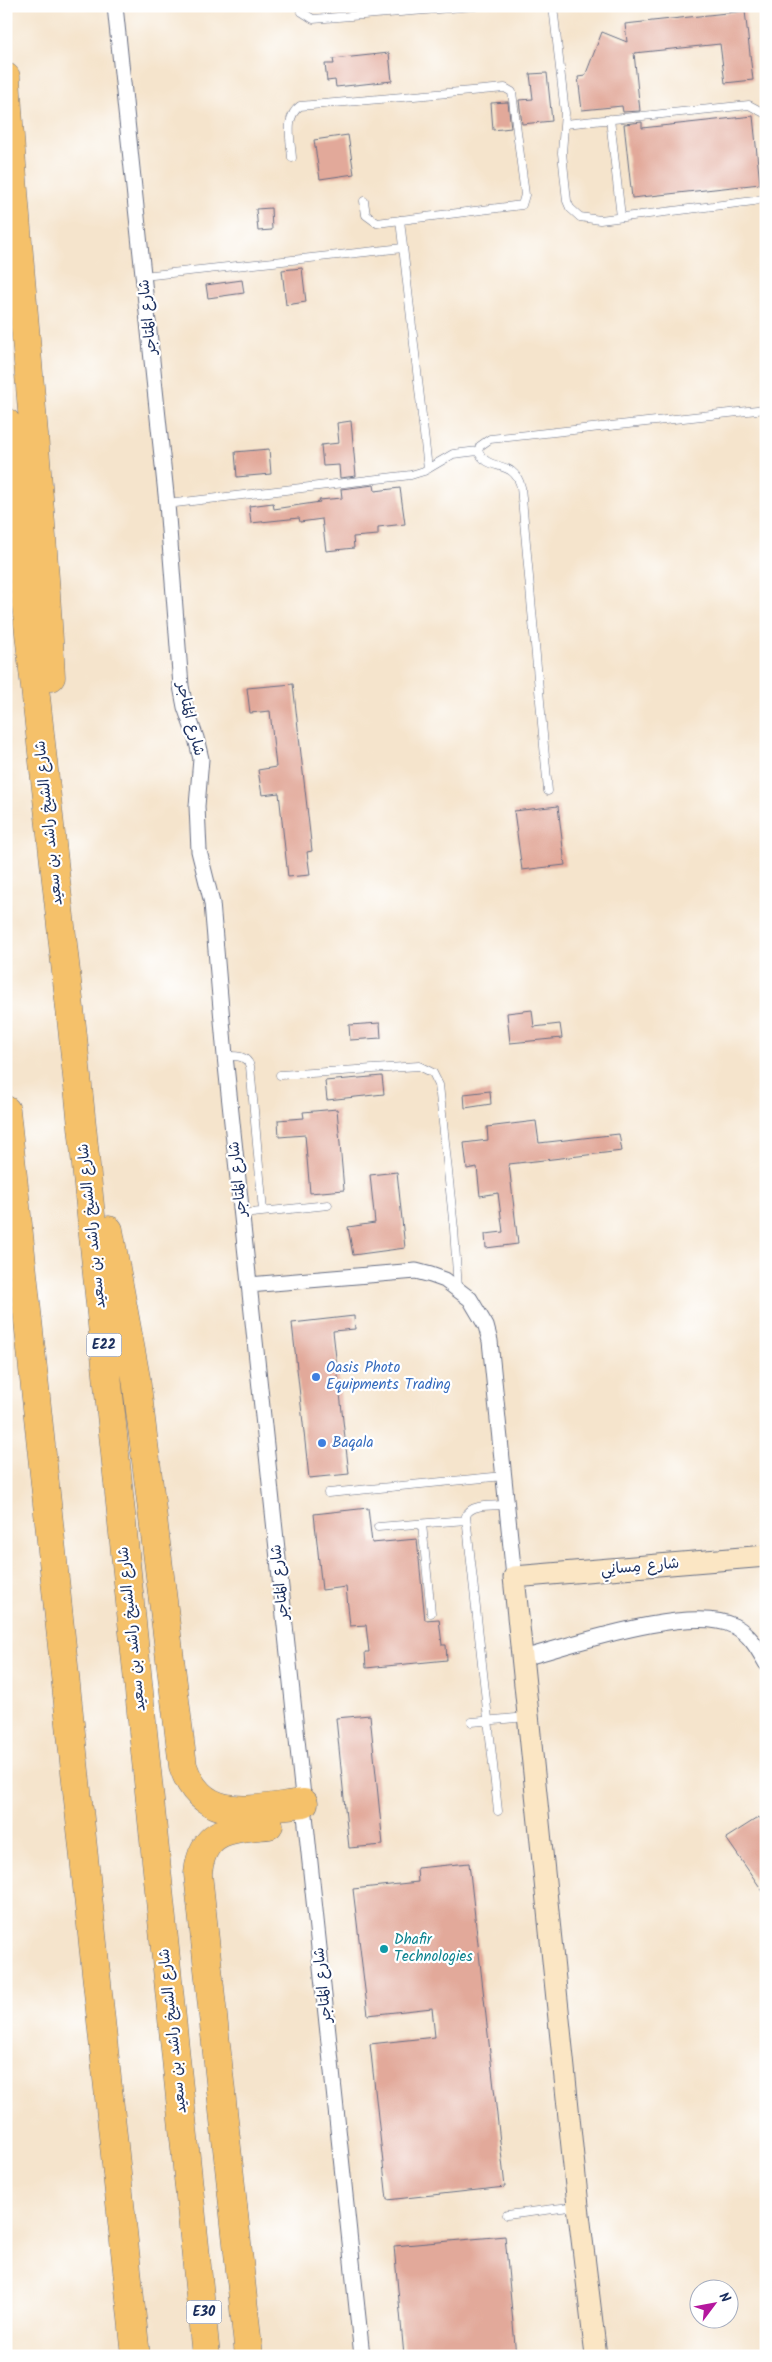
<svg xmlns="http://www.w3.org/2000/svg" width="772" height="2362" font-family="Kalam,'Playpen Sans Arabic',sans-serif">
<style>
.building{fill:#e2a99a}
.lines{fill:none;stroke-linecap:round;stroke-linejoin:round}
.lane-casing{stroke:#676e84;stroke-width:9}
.street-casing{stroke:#676e84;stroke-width:17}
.secondary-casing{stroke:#676e84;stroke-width:23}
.highway-casing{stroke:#676e84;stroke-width:29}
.lane{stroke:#fff;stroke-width:8}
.street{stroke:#fff;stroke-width:15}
.secondary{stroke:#fbe6c4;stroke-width:21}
.highway{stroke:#f5c16b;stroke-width:28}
.shop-dot{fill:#3f7fe0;stroke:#fff;stroke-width:2}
.culture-dot{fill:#0f9aa8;stroke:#fff;stroke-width:2}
.labels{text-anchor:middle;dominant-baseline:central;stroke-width:4.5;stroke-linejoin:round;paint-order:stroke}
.shield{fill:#fff;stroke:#5f6d8e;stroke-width:1}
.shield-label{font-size:14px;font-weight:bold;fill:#1b2f5e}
.street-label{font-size:15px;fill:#1b2f5e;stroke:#fff}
.shop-label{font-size:15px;fill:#366cbe;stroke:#fff;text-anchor:start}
.culture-label{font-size:15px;fill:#0d838f;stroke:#fff;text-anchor:start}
</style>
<rect width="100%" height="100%" fill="#fff"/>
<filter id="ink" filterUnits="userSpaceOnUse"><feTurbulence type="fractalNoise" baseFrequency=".02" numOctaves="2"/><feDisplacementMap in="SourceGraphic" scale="10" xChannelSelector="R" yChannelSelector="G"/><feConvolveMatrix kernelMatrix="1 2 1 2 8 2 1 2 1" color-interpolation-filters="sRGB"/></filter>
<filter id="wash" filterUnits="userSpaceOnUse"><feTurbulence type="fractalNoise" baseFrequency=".0096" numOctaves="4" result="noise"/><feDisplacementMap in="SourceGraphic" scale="20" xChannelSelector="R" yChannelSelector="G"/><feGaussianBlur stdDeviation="1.12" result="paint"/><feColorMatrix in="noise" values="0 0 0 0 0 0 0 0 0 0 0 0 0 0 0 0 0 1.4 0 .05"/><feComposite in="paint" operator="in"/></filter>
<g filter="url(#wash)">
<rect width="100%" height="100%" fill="#f5e4cc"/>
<g id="blocks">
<path class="building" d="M745,11L753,80L725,83L720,44L634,53L640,111L623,112L622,106L582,110L578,77L585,76L602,32L627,42L625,24Z
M389,53L392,81L336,87L335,80L327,81L325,64H334L333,59Z
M547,73L552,121L522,124L519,100L533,99L530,74Z
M508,102L511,128L493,130L491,103Z
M753,116L760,184L632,198L624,124L642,122V128Z
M348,135L354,174L320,179L314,140Z
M271,208L272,230L258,231L256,209Z
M302,268L306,302L286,305L282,270Z
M242,280L244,293L208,298L206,285Z
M351,421L356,476L340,478L339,465L323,466L321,445L339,443L337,423Z
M269,449L271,474L237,477L235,452Z
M374,485L375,491L400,488L405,524L378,527V535L353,537L354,548L326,551L322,519L300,522L299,518L251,523L249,506L273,503L274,509L320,502L319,500L342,498L341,489Z
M293,684L312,851L307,852L310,875L288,877L279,793L262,795L258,770L276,767L270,711L250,713L247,688Z
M558,806L565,865L522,870L514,811Z
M532,1010L534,1027L560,1024L562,1038L510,1043L507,1013Z
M380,1023L381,1038L350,1040L349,1025Z
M382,1076L384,1094L327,1100L325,1081Z
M490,1091L491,1104L465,1108L464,1094Z
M337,1109L344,1190L310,1193L305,1135L279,1137L278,1120L304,1118L303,1112Z
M536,1121L539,1143L619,1134L622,1151L509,1164L518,1244L486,1248L485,1234L503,1232L498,1193L480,1196L477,1167L467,1169L464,1143L488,1140L487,1127Z
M397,1172L405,1248L353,1255L348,1227L375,1223L370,1175Z
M354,1316L355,1329L333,1331L349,1474L309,1478L292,1323Z
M368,1508L372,1543L417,1539L425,1620L439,1619L442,1645H446L447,1660L366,1668L365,1652H369L366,1625L350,1626L346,1587L322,1590L314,1514Z
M370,1715L383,1845L349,1848L336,1718Z
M759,1817L766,1827V1896L726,1838Z
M469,1863L505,2187L387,2200L370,2044L435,2037L432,2008L368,2015L353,1889L418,1882L417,1868Z
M505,2236L516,2356H404L394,2246Z"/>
</g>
</g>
<g filter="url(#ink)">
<use href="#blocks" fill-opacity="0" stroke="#676e84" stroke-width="1"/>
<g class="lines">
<g class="lane-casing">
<path id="lane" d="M298,6L302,12L313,19L475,6
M553,6L565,113L562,153L567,201L570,208L580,217L600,220L754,201L766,198
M610,119L621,217
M565,124L749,105L766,114
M292,158C291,141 284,117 300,106L505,88L512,92L525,195L522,205L377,223L366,215L364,201
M400,220L428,469
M143,276L403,248
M478,451C488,473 514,458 521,487L548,791
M478,451L480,446L490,439L766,409
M167,504L411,475L424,471L453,454L478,451
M225,1056C236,1056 246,1055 250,1066L263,1211
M280,1075L419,1066L433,1073L439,1085L454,1229L458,1289
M242,1214L328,1205
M328,1493L504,1476
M422,1524L431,1613
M378,1527L466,1520
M472,1722L527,1717
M498,1811L466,1516C470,1503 495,1506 507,1505
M507,2215L577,2206"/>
</g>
<g class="street-casing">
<path id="street" d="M115,6L167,504L181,686L185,707L196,738L201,759L197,806L199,851L212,903L225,1056L362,2356
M249,1285L416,1271L431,1275L445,1280L470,1299L486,1326L490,1341L514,1577
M523,1658C572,1645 690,1604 734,1626C750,1634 758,1649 766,1663"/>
</g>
<g class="secondary-casing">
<path id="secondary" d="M596,2356L578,2206L514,1577L766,1556"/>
</g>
<g class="highway-casing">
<path id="highway" d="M6,77C18,277 41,477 51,677
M6,422L72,1027L206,2356
M6,1110L136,2356
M109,1230L136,1378L183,1766C203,1826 255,1808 304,1803
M249,2356L198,1874C202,1828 231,1829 269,1825"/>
</g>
<use href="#lane" class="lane"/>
<use href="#street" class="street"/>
<use href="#secondary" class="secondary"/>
<use href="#highway" class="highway"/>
</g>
</g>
<g class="shop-dot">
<circle cx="316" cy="1377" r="5"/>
<circle cx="322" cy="1443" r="5"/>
</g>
<circle class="culture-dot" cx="384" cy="1949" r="5"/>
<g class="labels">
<g class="shield">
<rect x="86.5" y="1333.5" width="35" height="23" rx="4"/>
<rect x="186.5" y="2300.5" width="35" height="23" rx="4"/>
</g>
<g class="shield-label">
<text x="104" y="1345">E22</text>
<text x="204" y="2312">E30</text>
</g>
<g class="street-label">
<text transform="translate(148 317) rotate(-96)">شارع المُتاجر</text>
<text transform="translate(190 719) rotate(76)">شارع المُتاجر</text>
<text transform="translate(49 823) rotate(-96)">شارع الشيخ راشد بن سعيد</text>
<text transform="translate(238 1179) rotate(-96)">شارع المُتاجر</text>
<text transform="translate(92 1226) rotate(-96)">شارع الشيخ راشد بن سعيد</text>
<text transform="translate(640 1567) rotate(-5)">شارع مِسانِي</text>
<text transform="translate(280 1582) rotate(-96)">شارع المُتاجر</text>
<text transform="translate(132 1629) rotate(-96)">شارع الشيخ راشد بن سعيد</text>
<text transform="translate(323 1985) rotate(-96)">شارع المُتاجر</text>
<text transform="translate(173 2031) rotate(-96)">شارع الشيخ راشد بن سعيد</text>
</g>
<g class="shop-label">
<text x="326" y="1368">Oasis Photo<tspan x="326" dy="17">Equipments Trading</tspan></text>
<text x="332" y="1443">Baqala</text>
</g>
<g class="culture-label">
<text x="394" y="1940">Dhafir<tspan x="394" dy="17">Technologies</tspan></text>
</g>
</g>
<rect width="772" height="2362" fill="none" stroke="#fff" stroke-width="25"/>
<g transform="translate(714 2304) rotate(58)"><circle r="24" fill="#ffffff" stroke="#a4acbf"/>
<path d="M0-4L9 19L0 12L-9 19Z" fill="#b5179e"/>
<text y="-8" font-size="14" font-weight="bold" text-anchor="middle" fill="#1b2f5e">N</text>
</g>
</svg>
